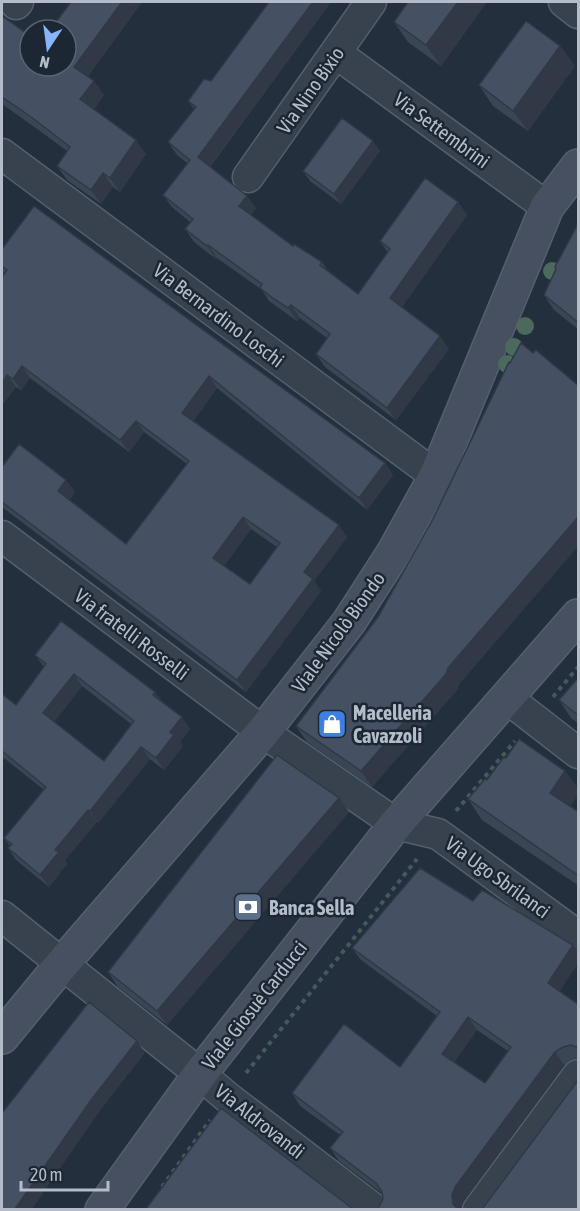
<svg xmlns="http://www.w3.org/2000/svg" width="580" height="1211" font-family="'Asap Condensed',sans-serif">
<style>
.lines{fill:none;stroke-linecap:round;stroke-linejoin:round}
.minor-casing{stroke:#565f6c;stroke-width:33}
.secondary-casing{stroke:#565f6c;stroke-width:36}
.path{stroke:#44595c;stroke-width:4;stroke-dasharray:4.5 4.5;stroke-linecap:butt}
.minor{stroke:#38414e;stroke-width:30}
.secondary{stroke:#465061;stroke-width:33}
.tree{fill:#4b6a5d}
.wall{fill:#3b4654;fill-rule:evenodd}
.shaded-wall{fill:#303945}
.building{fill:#455162;stroke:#303945;stroke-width:1.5;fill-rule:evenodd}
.labels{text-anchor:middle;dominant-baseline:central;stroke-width:5;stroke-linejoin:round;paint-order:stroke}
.street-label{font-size:20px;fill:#b4bcc9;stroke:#1d2633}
.poi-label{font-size:20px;font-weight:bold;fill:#b4bcc9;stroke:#1d2633;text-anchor:start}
</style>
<rect width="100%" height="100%" fill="#242f3e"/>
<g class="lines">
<g class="minor-casing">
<path id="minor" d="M564,2L578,13
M16,4L18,2
M336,53L547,207
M2,154L436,476
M248,177L371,2
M2,536L263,732L396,824L438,834L578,936
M507,698L578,753
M2,916L200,1074L227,1097L375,1210
M478,1210L578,1075"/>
</g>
<g class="secondary-casing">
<path id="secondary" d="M2,1037L62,964L263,732L349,622L394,552L436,476L547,207L578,166
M102,1210L200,1074L396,824L578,616"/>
</g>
<path class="path" d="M553,697L578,667
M456,811L515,741
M246,1073L417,859
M162,1187L210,1120"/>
<use href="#minor" class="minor"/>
<use href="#secondary" class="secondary"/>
</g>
<g class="tree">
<circle cx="552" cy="271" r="9"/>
<circle cx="525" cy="326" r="9"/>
<circle cx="514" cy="347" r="9"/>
<circle cx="507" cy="364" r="9"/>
</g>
<path class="wall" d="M142,2L88,76L104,95L94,109L146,154L120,192L113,187L101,204L67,180L57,166L67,151L40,131L2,104V16L30,66Z
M269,2H331L210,167L256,208L251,215L293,246L322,262L328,271L358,294L388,253L380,241L458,202L467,215L402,307L449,349L396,420L325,367L316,354L327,338L300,318L297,321L269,301L262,290L217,258L216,259L194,242L185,229L190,222L172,207L163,195L187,163L177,155L168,142L194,109L188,101L211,81Z
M486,3L441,66L408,42L394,22Z
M560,46L575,66L528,131L493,106L479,85Z
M380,151L341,204L310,181L303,171Z
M579,222V330L554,310L544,295L556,269L555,267Z
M2,249L385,463L393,475L367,510L217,388L193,421L347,537L314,581L321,591L246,692L2,507V467L66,480L75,492L69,500L126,544L187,464L144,432L129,452L30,378L21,390L16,387L2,405L4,273L2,271ZM251,529L277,547L250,584L224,566Z
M533,353L579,386V545L459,684L457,690L372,787L307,742L296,726L378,617L433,519L510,363Z
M35,655L155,692L162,701L190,729L180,742L183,746L164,770L150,759L98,823L97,822L65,860L67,864L49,887L16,860L8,848L10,846L4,838L44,790L4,758L2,762V694L16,705L44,667ZM82,686L131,724L104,761L54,722Z
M579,677V724L571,718L559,700Z
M565,771L579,790V793L570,806L579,812V886L482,820L468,799L487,780Z
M339,798L349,812L167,1025L118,987L108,972Z
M473,901L573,945L579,953V962L559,991L579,1005V1058L572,1059L564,1065L464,1200L461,1207L380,1208L383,1199V1194L339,1161L330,1148L340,1135L300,1106L292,1093L400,1067L437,1016L361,960L352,948ZM477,1030L508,1051L485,1083L454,1062Z"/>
<path class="shaded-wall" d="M122,2H142L84,81L74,67Z
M313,2H331L207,170L198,157Z
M458,2H485L486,3L441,66L426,45Z
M560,46L575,66L528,131L513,111Z
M94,81L104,95L90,114L80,99Z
M136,140L146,154L120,192L110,178Z
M373,141L380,151L341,204L334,194Z
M103,173L113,187L101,204L91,190Z
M247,196L256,208L248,219L239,206Z
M458,202L467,215L399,311L390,298Z
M208,245L217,258L216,259L207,246Z
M291,305L300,318L297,321L288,308Z
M440,336L449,349L396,420L387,408Z
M22,366L30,378L21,390L13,379Z
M7,375L16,387L2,405V383Z
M209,376L217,388L191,425L182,413Z
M136,421L144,432L129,452L120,440Z
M385,463L393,475L367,510L359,498Z
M66,480L75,492L66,503L58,491Z
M579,516V545L459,684L457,690L372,787L361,771Z
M243,517L251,529L221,570L213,558Z
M339,525L347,537L314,581L321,591L246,692L237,680L304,572Z
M74,674L82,686L52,725L43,713Z
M155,692L164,704L153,695Z
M182,717L190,729L180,742L183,746L164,770L156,758L170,732Z
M141,747L150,759L98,823L90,811Z
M565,771L579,790V793L565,813L550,793Z
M339,798L349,812L167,1025L157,1011Z
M88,810L97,822L65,860L67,864L49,887L40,875L55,850Z
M573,945L579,953V962L557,995L548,983Z
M468,1017L477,1030L451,1067L442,1054Z
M137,1041L145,1053L99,1112L32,1209H15L91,1100Z
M555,1052L564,1065L464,1200L461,1207V1209H457L453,1204L452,1195L455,1187Z"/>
<path class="building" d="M71,2H122L74,67L94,81L80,99L136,140L110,178L103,173L91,190L57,166L70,147L30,116L2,97V16L30,36V66H66V30H50Z
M269,2H313L198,157L247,196L239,206L293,246L294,244L322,262L320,265L358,294L390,249L380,241L425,178L458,202L390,298L440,336L387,408L316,354L330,334L291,305L288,308L274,299L260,288L262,284L208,245L207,246L185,229L193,219L163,195L190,160L168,142L196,107L188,101L204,79L211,81Z
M408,2H458L426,45L394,22Z
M526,21L560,46L513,111L479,85Z
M342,118L373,141L334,194L303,171Z
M34,206L385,463L359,498L209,376L182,413L339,525L304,572L313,579L237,680L2,502V467L19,444L66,480L58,491L126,544L189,461L136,421L120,440L22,366L13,379L7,375L2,383V277L7,270L2,266V249ZM243,517L280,543L250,584L213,558Z
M579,222V323L544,295L556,269L555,267Z
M521,343L533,353L536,350L579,386V516L448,668L446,674L361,771L296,726L378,617L433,519L509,362L510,363Z
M61,621L155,692L153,695L182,717L170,732L174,735L156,758L141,747L90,811L88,810L55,850L59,852L40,875L8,848L12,844L4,838L46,787L2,751V694L16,705L46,664L35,655ZM74,674L134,721L104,761L43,713Z
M579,677V716L559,700Z
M519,739L565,771L550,793L579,812V876L468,799L485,779L487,780L503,758H506Z
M277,755L339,798L157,1011L108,972Z
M420,868L473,901L482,890L573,945L548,983L579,1005V1048L571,1045L563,1047L555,1052L455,1187L452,1195L453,1204L458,1209H378L383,1199L382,1192L377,1184L330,1148L343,1132L292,1093L344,1024L400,1067L440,1012L352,948ZM468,1017L511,1047L485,1083L442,1054Z
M89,1002L137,1041L91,1100L15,1209H2V1113Z
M579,1079V1209H481L483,1208Z
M221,1108L353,1209H146Z"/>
<defs>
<g id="shop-square" transform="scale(1.5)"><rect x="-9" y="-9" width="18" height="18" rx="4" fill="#3f7fe0" stroke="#1d2633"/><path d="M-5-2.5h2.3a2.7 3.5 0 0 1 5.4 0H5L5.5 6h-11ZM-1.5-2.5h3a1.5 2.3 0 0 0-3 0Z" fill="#fff"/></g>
<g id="bank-square" transform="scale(1.5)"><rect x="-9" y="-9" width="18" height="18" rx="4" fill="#5c6f8a" stroke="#1d2633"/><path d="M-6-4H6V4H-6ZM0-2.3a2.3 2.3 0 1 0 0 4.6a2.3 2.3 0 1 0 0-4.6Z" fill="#fff"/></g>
</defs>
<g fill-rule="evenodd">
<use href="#shop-square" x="332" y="724"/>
<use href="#bank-square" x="248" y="907"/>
</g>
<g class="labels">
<g class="street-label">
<text transform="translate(310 90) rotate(-55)">Via Nino Bixio</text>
<text transform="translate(442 130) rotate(36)">Via Settembrini</text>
<text transform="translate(219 315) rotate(37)">Via Bernardino Loschi</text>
<text transform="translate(338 632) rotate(-54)">Viale Nicolò Biondo</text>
<text transform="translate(132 634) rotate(37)">Via fratelli Rosselli</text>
<text transform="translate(498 877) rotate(36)">Via Ugo Sbrilanci</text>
<text transform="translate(254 1005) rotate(-52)">Viale Giosuè Carducci</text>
<text transform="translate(260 1121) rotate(38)">Via Aldrovandi</text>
</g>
<g class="poi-label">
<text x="353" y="712">Macelleria<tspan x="353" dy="23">Cavazzoli</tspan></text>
<text x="269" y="907">Banca Sella</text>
</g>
</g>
<rect width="580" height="1211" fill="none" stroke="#b4bcc9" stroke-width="6"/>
<g transform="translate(48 48) rotate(193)"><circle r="28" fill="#1d2633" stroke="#59626f" stroke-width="1.5"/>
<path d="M0-4.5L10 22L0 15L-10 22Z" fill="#8ab4f8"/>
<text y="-9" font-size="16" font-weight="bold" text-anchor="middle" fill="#b4bcc9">N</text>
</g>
<path d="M21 1181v9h87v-9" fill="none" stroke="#b4bcc9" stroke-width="3"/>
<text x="30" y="1181" font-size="18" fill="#b4bcc9" stroke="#1d2633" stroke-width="4.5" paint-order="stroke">20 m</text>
</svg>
